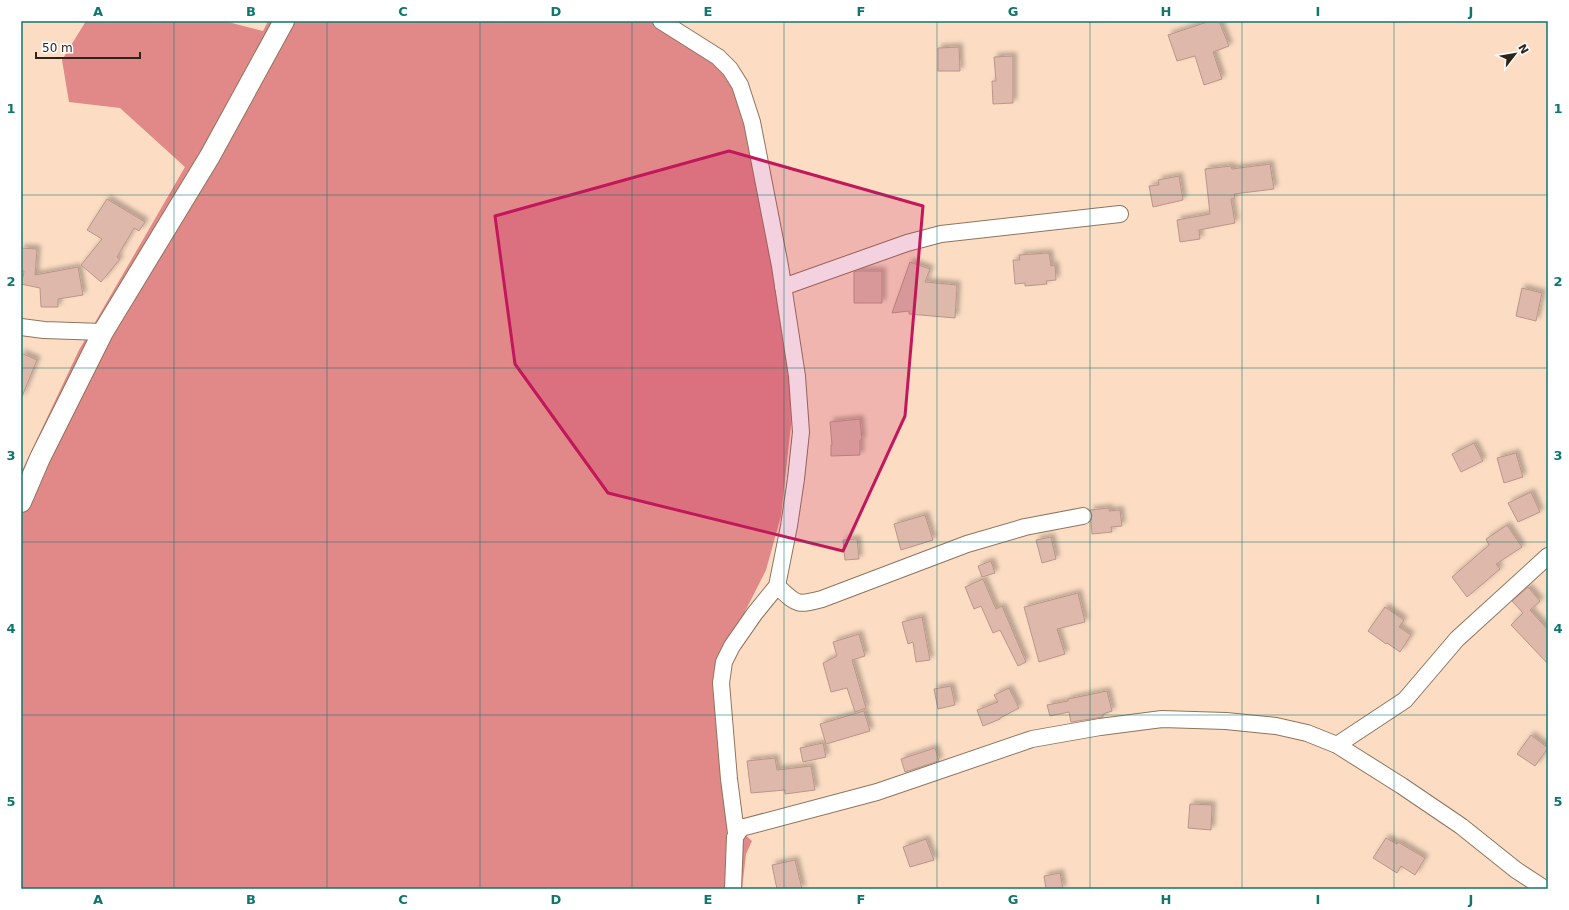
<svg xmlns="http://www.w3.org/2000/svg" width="1569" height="910" font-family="'DejaVu Sans',sans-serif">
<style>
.forest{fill:#e18888}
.building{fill:#deb8aa;stroke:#ba9689;filter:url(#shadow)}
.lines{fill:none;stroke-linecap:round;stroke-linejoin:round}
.minor-casing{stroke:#8f745c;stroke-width:18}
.major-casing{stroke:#8f745c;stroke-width:22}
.minor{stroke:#fff;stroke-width:16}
.major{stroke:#fff;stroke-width:20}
.marked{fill:#c2185b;fill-opacity:0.2;stroke:#c2185b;stroke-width:3;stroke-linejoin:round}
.grid{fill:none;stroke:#0f766e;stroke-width:1;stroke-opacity:0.55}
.neatline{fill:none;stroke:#0f766e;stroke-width:1.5}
.grid-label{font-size:13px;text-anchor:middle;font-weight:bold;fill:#0f766e}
</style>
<defs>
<filter id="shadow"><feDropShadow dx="3.5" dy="-3.5" stdDeviation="2" flood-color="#0004"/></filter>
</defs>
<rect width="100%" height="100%" fill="#fcddc4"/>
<path class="forest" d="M86,21H224L263,31L268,21H676L711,52L750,119L790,376L791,425L781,516L766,570L728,645L727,681L742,832L752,841L746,854L742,889H21V473L79,350L185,167L120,108L69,102L62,60Z"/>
<path class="building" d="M1210,21H1219L1229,46L1213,52L1222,79L1204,85L1195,56L1177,61L1168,35Z
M959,47L960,71H938V48Z
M1013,56V103L993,104L992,81H996L994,57Z
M1270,164L1274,189L1234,194L1235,198L1231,199L1235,223L1199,230L1200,239L1180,242L1177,220L1210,214L1205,169L1231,166L1232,169Z
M1179,176L1183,200L1153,207L1149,186L1159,185L1158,180Z
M107,199L145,222L139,231L134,228L117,257L120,259L101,282L81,265L102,239L87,230Z
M21,248L37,249L35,275L78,267L83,295L58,299V307H41L40,288L21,284V278L23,277L24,271H21Z
M1049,253L1051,266L1055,265L1056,280L1046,281L1047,284L1025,286V283L1015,284L1013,260H1020L1019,255Z
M910,262L930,269L925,282L957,285L955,318L909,314V311L892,313Z
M857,271H882V303H854V272Z
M1522,288L1542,293L1536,321L1516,316Z
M21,353L37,360L21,399Z
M860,419L862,440H860V455L831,456V445H832L830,422Z
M1474,443L1483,461L1461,472L1452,454Z
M1516,453L1523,477L1504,483L1497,458Z
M1531,492L1540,512L1518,522L1508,503Z
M1109,508V511L1120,510L1122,526L1111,527L1112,532L1092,534L1091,521L1092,515L1090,510Z
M925,515L933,540L901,550L894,524Z
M1507,525L1522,547L1496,564L1500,569L1467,597L1452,577L1489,545L1486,539Z
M1051,537L1056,559L1042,563L1036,540Z
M857,539L859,559L845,560L843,540Z
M991,561L995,573L982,577L978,566Z
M983,579L996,609L1002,606L1026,662L1018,666L1000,630L993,633L981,606L974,609L965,587Z
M1528,587L1540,601L1530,610L1548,630V664L1511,625L1523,613L1512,601Z
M1078,593L1085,622L1057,629L1065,654L1039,662L1024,607Z
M1385,607L1404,620L1399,627L1411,635L1400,652L1387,643L1386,644L1368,631Z
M922,617L930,660L916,662L913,642L908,644L902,622Z
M859,634L865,656L852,660L866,708L855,712L847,688L831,692L823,663L837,656L833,642Z
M951,686L955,705L938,709L934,689Z
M1009,688L1019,708L1000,718V719L983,726L977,710L998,702L994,695Z
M1107,691L1112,711L1103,714V717L1071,722L1069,712L1050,716L1047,705L1068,701V699Z
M864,711L870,731L826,744L820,724Z
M1531,735L1548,748L1535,766L1517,754Z
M823,743L826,757L803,762L800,748Z
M935,748L939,761L905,772L901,759Z
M775,758L777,770L811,766L815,790L785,794V790L751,793L747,761Z
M1190,804L1212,805L1211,830L1188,828Z
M1386,838L1397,844L1398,842L1425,858L1415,875L1401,866L1397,873L1373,858Z
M926,839L934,860L910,867L903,847Z
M795,860L802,889H777L772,865Z
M1060,873L1063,889H1046L1044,876Z"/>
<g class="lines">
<g class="minor-casing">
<path id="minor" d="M661,21L718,57L730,69L740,85L752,122L780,266L797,376L801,432L796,479L789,526L777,586L755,613L732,646L724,662L721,683L729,779L736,833
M783,287L907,243L941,234L1120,214
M21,327L44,330L103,332
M777,586C797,604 795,606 822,599L967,544L1025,527L1083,516
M1337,745L1405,700L1457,639L1548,556
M733,889L735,837L741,828L877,792L1032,739L1100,727L1162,719L1226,721L1276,726L1307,733L1337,745L1402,786L1461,826L1516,870L1545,889"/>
</g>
<g class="major-casing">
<path id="major" d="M21,502L40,458L103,332L210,156L284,21"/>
</g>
<use href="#minor" class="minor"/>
<use href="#major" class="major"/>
</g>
<path class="marked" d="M729,151L923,206L905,416L843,551L608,493L515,364L495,216Z"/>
<path class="grid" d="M174,21V889M327,21V889M480,21V889M632,21V889M784,21V889M937,21V889M1090,21V889M1242,21V889M1394,21V889M21,195H1548M21,368H1548M21,542H1548M21,715H1548"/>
<rect width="1569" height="910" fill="none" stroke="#ffffff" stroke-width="44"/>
<g transform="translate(1515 54) rotate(59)" stroke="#ffffff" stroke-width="3" paint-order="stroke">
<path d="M0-3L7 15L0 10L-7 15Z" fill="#2e2319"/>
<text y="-6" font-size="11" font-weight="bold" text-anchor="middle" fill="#2e2319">N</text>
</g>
<path d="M36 52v6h104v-6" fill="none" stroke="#2e2319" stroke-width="2"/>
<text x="42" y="52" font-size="12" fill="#2e2319" stroke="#ffffff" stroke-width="3" paint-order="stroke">50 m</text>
<rect x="22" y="22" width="1525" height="866" class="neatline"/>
<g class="grid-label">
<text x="98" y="16">A</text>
<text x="251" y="16">B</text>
<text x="403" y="16">C</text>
<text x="556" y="16">D</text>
<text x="708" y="16">E</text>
<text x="861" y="16">F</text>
<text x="1013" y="16">G</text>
<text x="1166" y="16">H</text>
<text x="1318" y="16">I</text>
<text x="1471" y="16">J</text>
<text x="11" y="113">1</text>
<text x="1558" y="113">1</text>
<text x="11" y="286">2</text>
<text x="1558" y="286">2</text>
<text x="11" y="460">3</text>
<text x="1558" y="460">3</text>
<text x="11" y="633">4</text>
<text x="1558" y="633">4</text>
<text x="11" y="806">5</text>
<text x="1558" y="806">5</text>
<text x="98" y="904">A</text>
<text x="251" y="904">B</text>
<text x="403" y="904">C</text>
<text x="556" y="904">D</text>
<text x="708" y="904">E</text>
<text x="861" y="904">F</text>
<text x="1013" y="904">G</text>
<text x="1166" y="904">H</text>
<text x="1318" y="904">I</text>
<text x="1471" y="904">J</text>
</g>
</svg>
